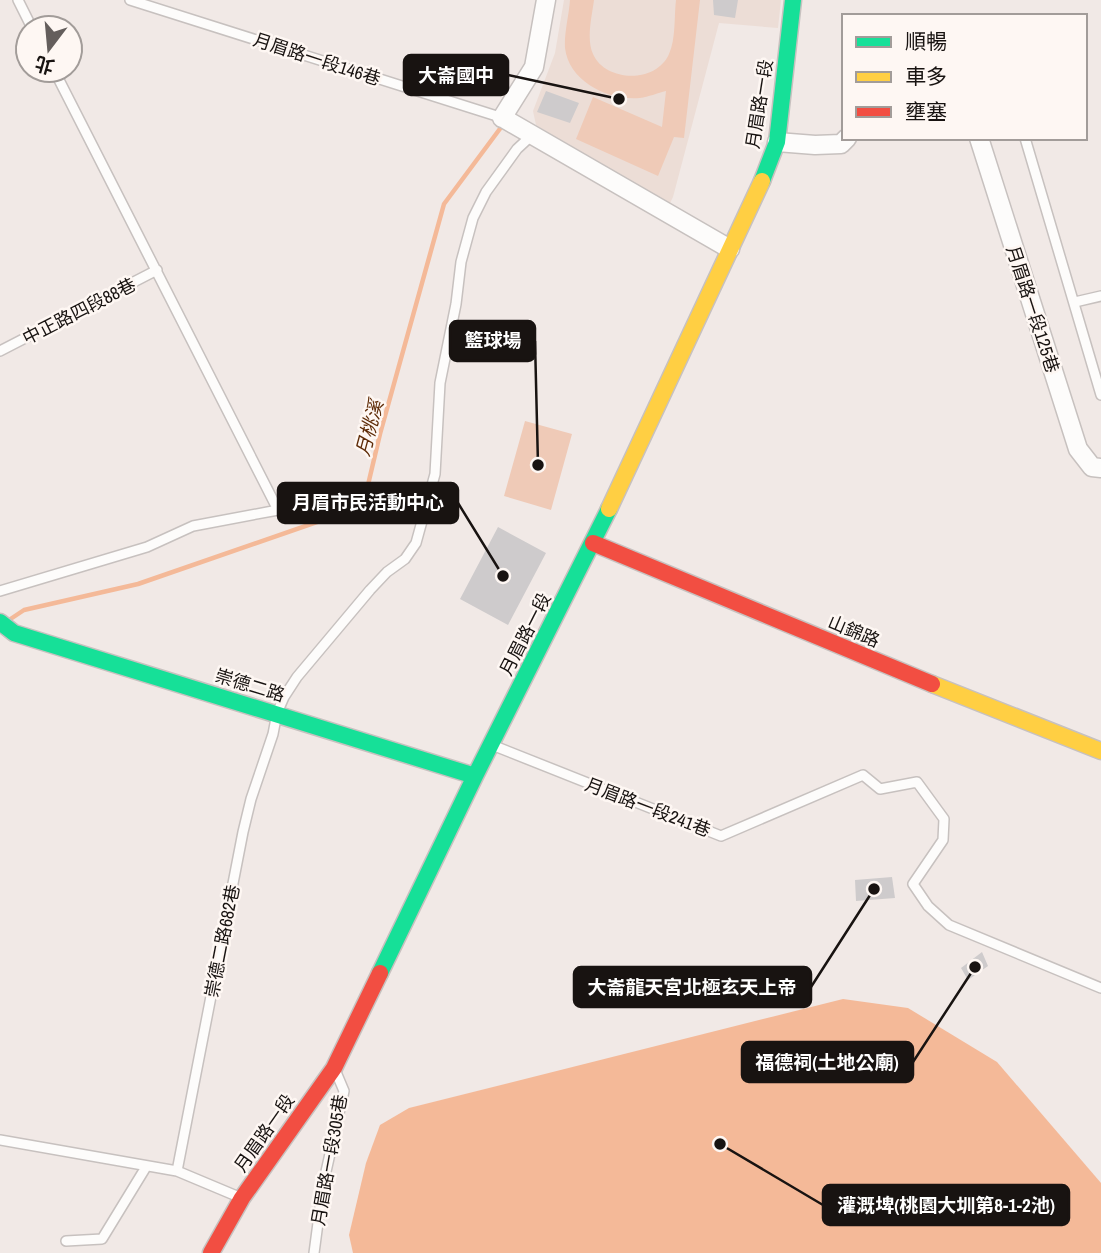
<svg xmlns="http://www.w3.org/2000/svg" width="1101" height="1253" font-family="'Archivo Narrow','Noto Sans TC',sans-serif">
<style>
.built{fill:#ecddd6}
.green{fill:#efcab7}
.water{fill:#f4b998}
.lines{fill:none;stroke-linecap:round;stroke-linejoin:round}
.stream{stroke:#f4b998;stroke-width:4.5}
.building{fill:#cecbcc}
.lane-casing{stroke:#c7c1bf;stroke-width:12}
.street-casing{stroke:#c7c1bf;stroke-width:21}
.fast-casing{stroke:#c7c1bf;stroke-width:19}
.slow-casing{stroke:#c7c1bf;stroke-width:19}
.jam-casing{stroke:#c7c1bf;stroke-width:19}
.lane{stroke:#fdfcfb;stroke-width:9}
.street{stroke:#fdfcfb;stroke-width:18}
.fast{stroke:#16e098;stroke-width:16}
.slow{stroke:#ffcf43;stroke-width:16}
.jam{stroke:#f24e42;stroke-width:16}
.labels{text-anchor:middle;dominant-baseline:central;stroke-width:5;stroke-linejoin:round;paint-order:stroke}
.street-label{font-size:18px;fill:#181311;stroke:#fef7f3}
.water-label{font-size:19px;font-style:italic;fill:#5f2c08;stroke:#fef7f3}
.leader{fill:none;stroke:#181311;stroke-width:2.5}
.callout-dot{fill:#181311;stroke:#fef7f3;stroke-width:2.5}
.callout{fill:#181311;stroke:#181311;stroke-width:2.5}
.callout-label{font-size:19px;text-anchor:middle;font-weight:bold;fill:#fff}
</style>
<rect width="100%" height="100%" fill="#f1e9e6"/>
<path class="built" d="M564,0H781L778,28L719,23L673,197L668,207L536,125L533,111L555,53Z"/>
<path class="green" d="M570,0H594C592,16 586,39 593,54C605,82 656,84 669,54C676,39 674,16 676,0H700L684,138L674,137L658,176L576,139L593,97L662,127L666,91C658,93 648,97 640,98C609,101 569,82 565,48C564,33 569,15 570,0Z
M525,421L572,434L551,510L504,496Z"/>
<path class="water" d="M843,999L908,1008L997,1062L1101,1183V1253H353L349,1235L366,1163L380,1125L409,1108Z"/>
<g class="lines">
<path class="stream" d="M9,620L24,610L138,584L363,506L380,434L444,204L502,126"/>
</g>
<path class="building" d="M713,0H738L735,18L714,15Z
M546,91L579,103L570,123L537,112Z
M498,527L546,553L508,625L460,599Z
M892,877L895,898L856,901L855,880Z
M982,952L988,966L968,980L961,968Z"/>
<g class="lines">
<g class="lane-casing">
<path id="lane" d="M18,0L32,28
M130,0L503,118
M1025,138L1101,395
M1075,302L1101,296
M0,351L157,270
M0,591L147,547L193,526L278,510L54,70
M492,745L721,836L863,775L880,789L917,782L944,819L943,840L913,884L928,906L949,925L1101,988
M0,1140L177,1171L239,1197
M177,1171L243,832L251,799L273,734L277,713L284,697L297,677L370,590L387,572L405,559L416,543L435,474L440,383L456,304L461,262L473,218L486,192L517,149L531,136
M66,1241L102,1239L146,1167
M314,1253L323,1185L344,1091L336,1072"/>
</g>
<g class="street-casing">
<path id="street" d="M502,118L534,67L546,0
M503,118L730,249
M979,138L1078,449L1092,467L1101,468
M777,142L815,145L841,144L847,138"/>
</g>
<g class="fast-casing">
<path id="fast" d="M762,181L777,142L793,0
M0,622L14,633L475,776
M380,973L475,776L609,509"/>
</g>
<g class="slow-casing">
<path id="slow" d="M609,509L762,181
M932,684L1101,751"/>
</g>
<g class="jam-casing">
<path id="jam" d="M593,543L932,684
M211,1253L242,1198L334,1068L380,973"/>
</g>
<use href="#lane" class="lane"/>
<use href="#street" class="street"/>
<use href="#fast" class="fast"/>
<use href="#slow" class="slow"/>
<use href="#jam" class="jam"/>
</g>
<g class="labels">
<g class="street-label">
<text transform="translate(317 59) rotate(18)">月眉路一段146巷</text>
<text transform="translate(759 104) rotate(-81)">月眉路一段</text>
<text transform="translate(1033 309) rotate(72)">月眉路一段125巷</text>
<text transform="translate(79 311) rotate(-27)">中正路四段88巷</text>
<text transform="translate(854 631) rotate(23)">山錦路</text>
<text transform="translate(525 634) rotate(-63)">月眉路一段</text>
<text transform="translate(250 685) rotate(17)">崇德二路</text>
<text transform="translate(648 807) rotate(21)">月眉路一段241巷</text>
<text transform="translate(222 941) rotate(-79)">崇德二路682巷</text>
<text transform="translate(264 1133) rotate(-55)">月眉路一段</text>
<text transform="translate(329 1160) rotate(-80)">月眉路一段305巷</text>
</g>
<g class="water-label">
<text transform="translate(369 428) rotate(-75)">月桃溪</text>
</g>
</g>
<path class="leader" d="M619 99L508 75M538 465L535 341M503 576L458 503M874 889L811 987M975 967L913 1062M720 1144L823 1205"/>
<g class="callout-dot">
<circle cx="619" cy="99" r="7"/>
<circle cx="538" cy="465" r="7"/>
<circle cx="503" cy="576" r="7"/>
<circle cx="874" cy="889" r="7"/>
<circle cx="975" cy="967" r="7"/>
<circle cx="720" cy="1144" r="7"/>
</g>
<g class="callout">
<rect x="404" y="55" width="104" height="40" rx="7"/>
<rect x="450" y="321" width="85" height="40" rx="7"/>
<rect x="278" y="483" width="180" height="40" rx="7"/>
<rect x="574" y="967" width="237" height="40" rx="7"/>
<rect x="742" y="1042" width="171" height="40" rx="7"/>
<rect x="823" y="1185" width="246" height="40" rx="7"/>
</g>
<g class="callout-label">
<text x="456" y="82">大崙國中</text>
<text x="493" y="347">籃球場</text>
<text x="368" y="509">月眉市民活動中心</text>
<text x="692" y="994">大崙龍天宮北極玄天上帝</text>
<text x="827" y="1069">福德祠(土地公廟)</text>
<text x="946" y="1212">灌溉埤(桃園大圳第8-1-2池)</text>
</g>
<rect x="842" y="14" width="245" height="126" fill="#fef7f3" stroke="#a29c99" stroke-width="2"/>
<rect x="856" y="37" width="35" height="10" fill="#16e098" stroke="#a29c99" stroke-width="2"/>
<text x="905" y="49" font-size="21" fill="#181311">順暢</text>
<rect x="856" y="72" width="35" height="10" fill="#ffcf43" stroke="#a29c99" stroke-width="2"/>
<text x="905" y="84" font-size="21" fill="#181311">車多</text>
<rect x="856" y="107" width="35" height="10" fill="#f24e42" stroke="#a29c99" stroke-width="2"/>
<text x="905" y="119" font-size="21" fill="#181311">壅塞</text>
<g transform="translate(49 49) rotate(196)"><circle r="33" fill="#fef7f3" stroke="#a29c99" stroke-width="2"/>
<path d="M0-5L12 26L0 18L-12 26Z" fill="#645e5c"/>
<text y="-10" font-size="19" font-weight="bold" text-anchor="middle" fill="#181311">北</text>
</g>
</svg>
